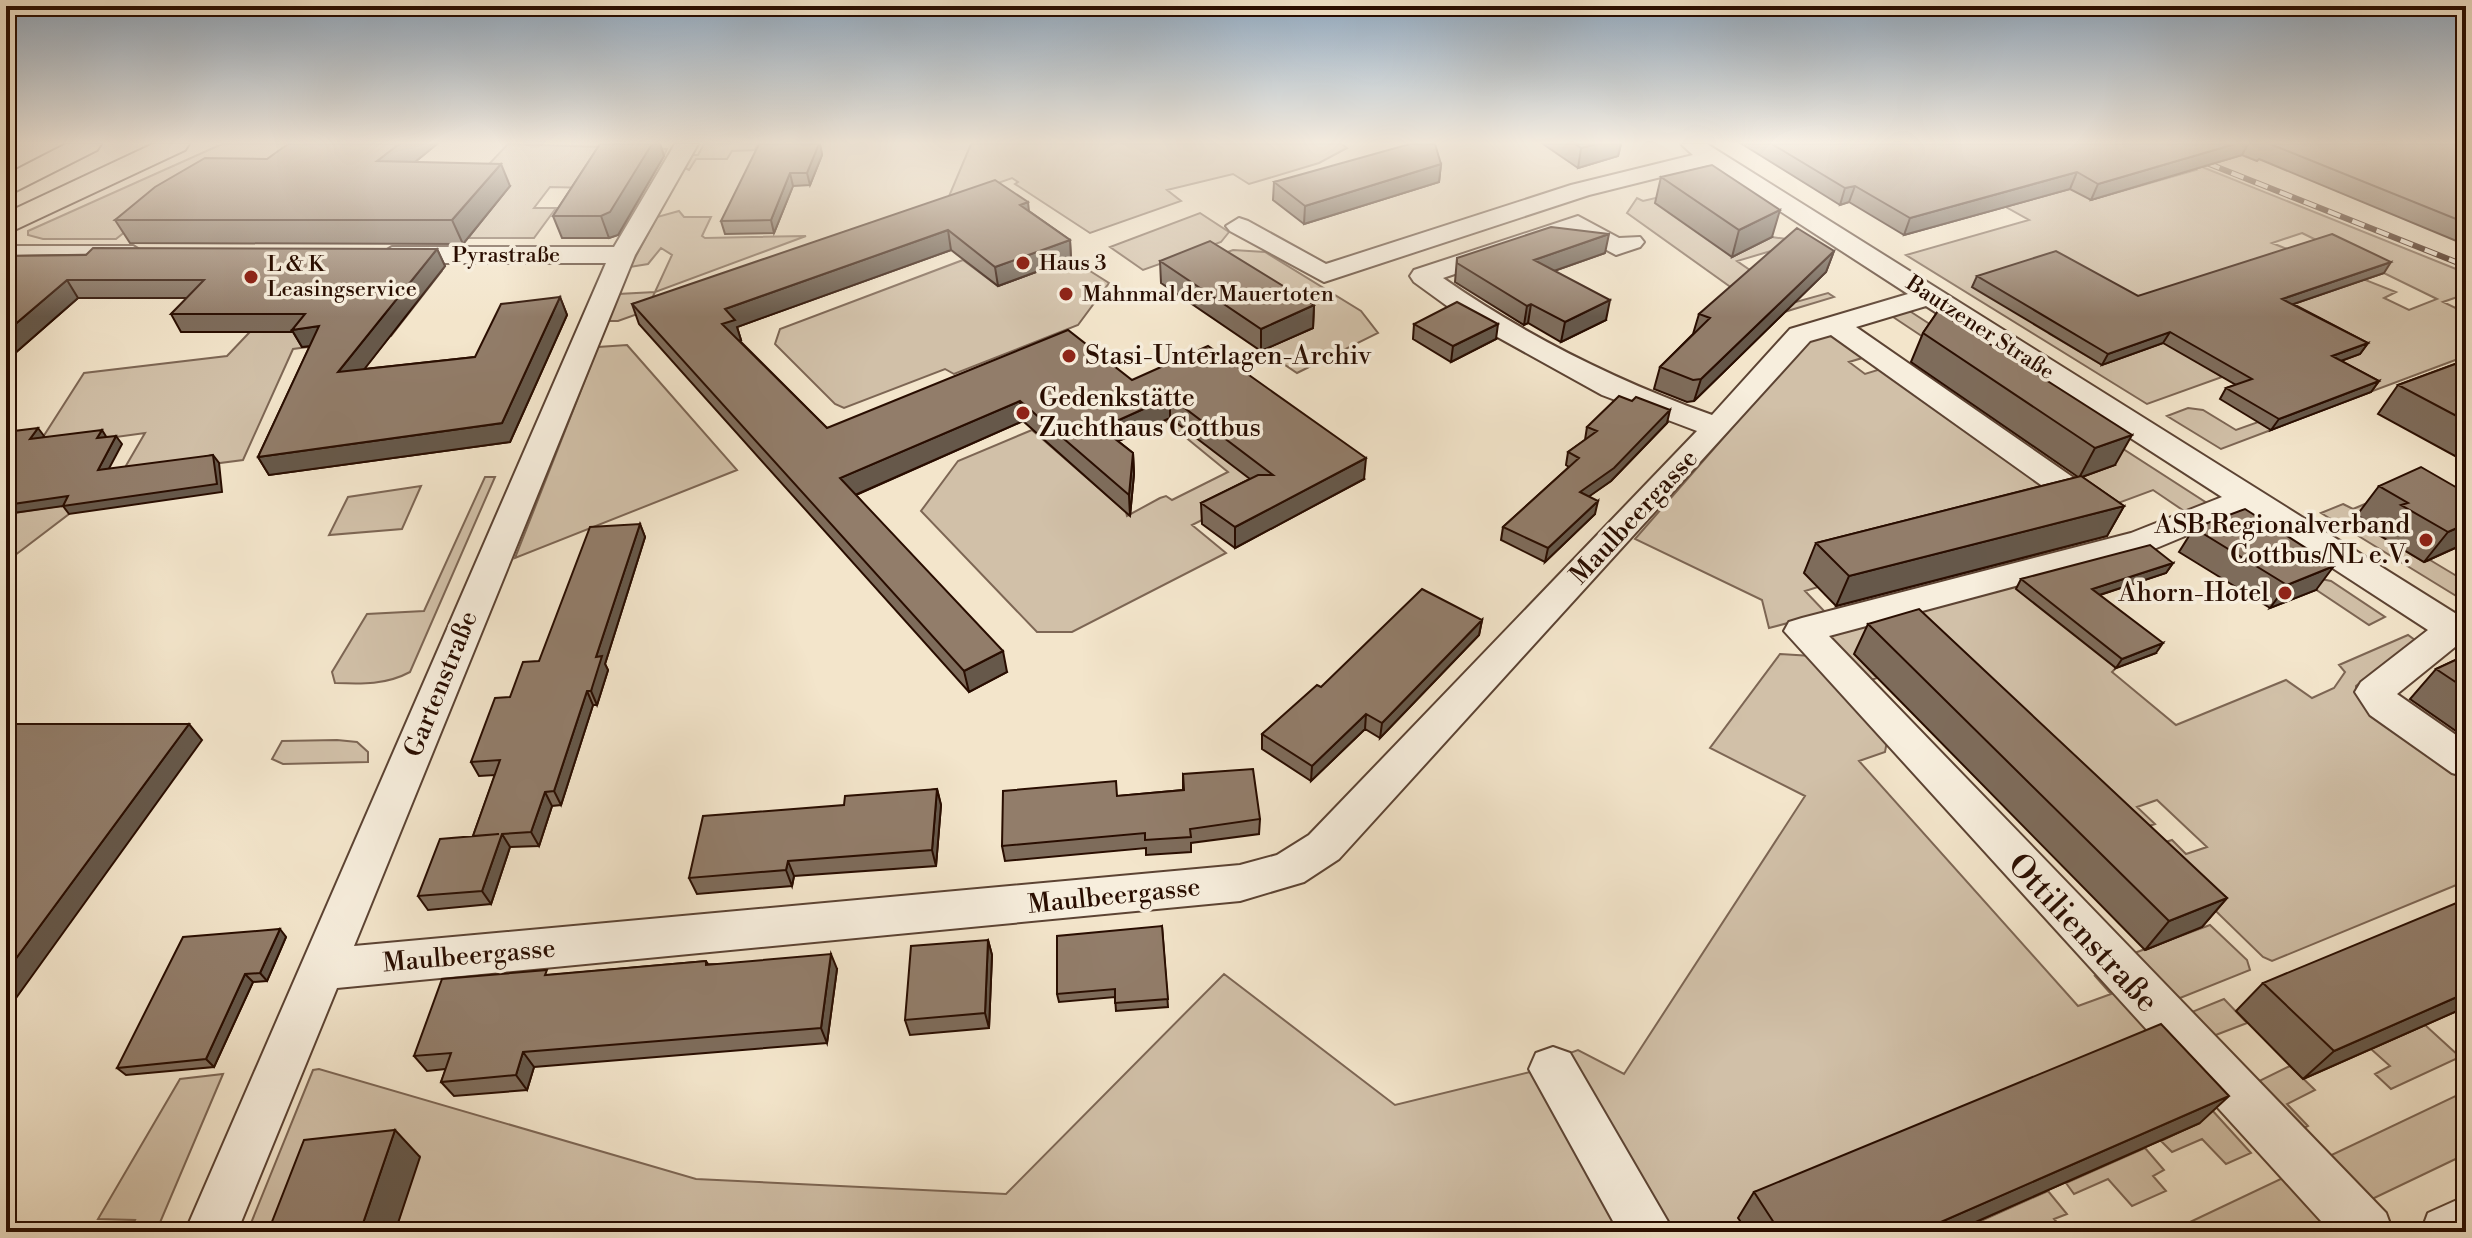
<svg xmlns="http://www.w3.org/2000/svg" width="2472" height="1238" font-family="'Libre Bodoni',serif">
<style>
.green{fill:#d1c0a8;stroke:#7d6654;stroke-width:2;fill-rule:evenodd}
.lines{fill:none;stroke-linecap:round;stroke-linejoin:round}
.street-casing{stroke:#5c4333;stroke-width:4}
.primary-casing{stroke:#290d00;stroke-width:4}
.street{fill:#f7eedd;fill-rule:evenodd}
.primary{fill:#f3e5cb;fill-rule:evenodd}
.rail-casing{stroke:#290d00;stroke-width:6}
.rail{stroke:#f7eedd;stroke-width:4;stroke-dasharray:13;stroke-linecap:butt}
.wall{fill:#7e6c5b;stroke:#290d00;stroke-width:2}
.shaded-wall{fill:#66584a;stroke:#290d00;stroke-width:2}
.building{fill:#927d6a;stroke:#290d00;stroke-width:2}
.poi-dot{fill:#8f2418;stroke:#f7eedd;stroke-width:3}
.labels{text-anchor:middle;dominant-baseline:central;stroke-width:7;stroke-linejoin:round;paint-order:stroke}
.far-street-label{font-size:22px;fill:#290d00;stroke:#f7eedd}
.far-poi-label{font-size:22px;fill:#290d00;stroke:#f7eedd;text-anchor:start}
.poi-label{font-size:26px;fill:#290d00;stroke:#f7eedd;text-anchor:start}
.street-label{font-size:26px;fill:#290d00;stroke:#f7eedd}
.near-street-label{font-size:32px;fill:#290d00;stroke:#f7eedd}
</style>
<rect width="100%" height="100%" fill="#f3e5cb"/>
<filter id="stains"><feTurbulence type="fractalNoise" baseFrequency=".0025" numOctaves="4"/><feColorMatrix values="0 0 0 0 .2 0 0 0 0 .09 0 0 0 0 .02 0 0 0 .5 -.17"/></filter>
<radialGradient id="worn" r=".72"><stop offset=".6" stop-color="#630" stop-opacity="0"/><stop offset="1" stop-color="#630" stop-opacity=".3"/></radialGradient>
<path class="green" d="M222,144H359L156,207L116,239H43L28,235V231Z
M508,144L667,149L664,156L614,154L592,188L550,187L534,208H556L534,238H468L509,187L474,180Z
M704,144H758L755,150L732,151L727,159H696L689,170L683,167L690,155H698Z
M971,144H1342L1347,148L1319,163L1249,184L1233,174L1167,190L1181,201L1090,233L1015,184L1018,182L1012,178L947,201Z
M2145,144L2466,273V294L2443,302L2466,313V356L2370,392L2198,362L2222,377L2147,404L1906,255L2029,220L1988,197L2030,154L2091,200L2196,170ZM2302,233L2437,299L2409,310L2384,298L2396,292L2272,243ZM2111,313L2102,365L2050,334Z
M1706,186L1772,237L1786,239L1788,246L1737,261L1796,302L1828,293L1834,297L1771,316L1627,213L1637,198L1643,201Z
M679,211L684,217H711L702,236L705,238L806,236L655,292L646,311L618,321H605L618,294L655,292L672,255L661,248L648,264L630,267L657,217Z
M1200,213L1229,232L1221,242L1143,270L1110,247Z
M1233,250L1265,252L1361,311L1378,333L1297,373L1263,350L1312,328L1211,258Z
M1071,259L1109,283L1078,325L954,374L945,369L844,408L835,404L775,344L780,329L963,260L998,286Z
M307,272H441L391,336L293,349L243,460L120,476L145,433L36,448L84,373L227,356Z
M1908,310L2210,505L2187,513L2153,490L2105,508L2067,482L2114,464L1890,315Z
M1836,332L1869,356L1849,362L1865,374L1884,368L2078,502L1805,572L1818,587L1805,591L1826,613L1769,628L1762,600L1635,539L1808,341Z
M627,345L737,470L515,558L598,347Z
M1171,407L1221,456L1231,452L1274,484L1192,525L1226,553L1072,632H1037L921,511L958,461L1032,430L1126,512L1127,516L1160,498L1166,496L1172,500L1228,472L1156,413Z
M2188,408L2203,410L2236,430L2258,422L2271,430L2221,449L2167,416Z
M485,477H495L410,672C386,685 362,684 335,683L332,672L367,614L424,611Z
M421,486L402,529L329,535L348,497Z
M74,504L69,514L6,562V514Z
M2343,504L2353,509L2365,504L2372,509L2385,532L2380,536L2424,562L2430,560L2460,578L2466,576V602L2321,513Z
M2150,549L2072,586L2116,668L2112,672L2176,725L2286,680L2312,698L2334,688L2345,672L2339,665L2408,635L2415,640L2356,686V694L2466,772V881L2272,961L2263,957L2154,851L2159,844L2172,840L2186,854L2207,847L2157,800L2137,807L2155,824L2140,829L1908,612Z
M2291,573L2331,581L2385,617L2369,625Z
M1888,617L1855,654L1877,678L1859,684L1820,642L1830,633Z
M1780,654L1812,656L1887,741L1885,752L1859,761L2078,1006L2111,994L2095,976L2104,973L2166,1038L2152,1044L2251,1153L2226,1164L2202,1139L2172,1152L2161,1141L2200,1122L1747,1232H1660L1556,1058L1578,1050L1624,1074L1805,796L1710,748Z
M337,740L357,742L368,752V762L283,764L272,759L282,741Z
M2210,925L2247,960L2250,970L2165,1004L2121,958Z
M1224,974L1395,1105L1538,1070L1632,1232H395L419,1157L311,1221L249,1228L313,1070L319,1069L696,1179L1006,1194Z
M2224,999L2247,1023L2200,1041L2177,1018Z
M2425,1025L2460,1057L2391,1089L2375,1074L2390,1066L2371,1049Z
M2290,1066L2315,1090L2287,1104L2308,1126L2291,1134L2245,1088Z
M223,1074L156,1232H129L135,1220L98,1219L180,1079Z
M2466,1091V1154L2370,1200L2321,1160Z
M2145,1148L2164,1170L2153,1176L2166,1191L2132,1206L2108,1179L2074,1194L2066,1183Z
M2287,1176L2325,1222L2304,1232H2169Z
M2048,1191L2067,1214L2054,1219L2065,1232H1968L1965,1228Z"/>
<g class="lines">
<g class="street-casing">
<path id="street" d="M675,144H698L635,255L354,946L1240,865L1277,855L1309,835L1697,431L1602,395L1465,319L1414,282L1410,276L1414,270L1578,216L1619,238L1640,237L1644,242L1640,247L1616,255L1575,233L1443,278C1528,337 1615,380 1712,415L1790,329L1908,294L1709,165L1589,195L1324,282L1230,231L1226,226L1239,218L1248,221L1326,264L1571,185L1693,155L1681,144H1707L2466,620V650L2455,647L2397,694L2466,742V777L2452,773L2370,715L2355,692L2361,682L2428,630L2245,511L2154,549L1829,636L2386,1213L2393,1232H2331L1784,631L1789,622L1802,618L2131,533L2222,497L1926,306L1856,327L2110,503L2115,510L2110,517L2098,521L2086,517L1831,335L1810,341L1339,859L1304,882L1240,901L337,988L237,1232H185L606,263H392L379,255L392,247H614Z
M6,246H133L146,254L133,262H6Z
M1553,1047L1570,1053L1674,1232H1619L1529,1069L1536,1053Z
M2466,1196V1232H2421L2428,1213Z"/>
</g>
<g class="primary-casing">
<path id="primary" d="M66,144H101L97,150L6,196V175Z
M153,144H189L185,150L6,234V213Z"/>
</g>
<use href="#street" class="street"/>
<use href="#primary" class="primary"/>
<g class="rail-casing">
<path id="rail" d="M2159,144L2466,266"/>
</g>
<use href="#rail" class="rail"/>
</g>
<path class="wall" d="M437,144L415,162L510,186L463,244L130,243L115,220Z
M600,144H660L664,156L618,235L609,238H562L553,216Z
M820,144L822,155L810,185L793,186L774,233L725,234L721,221Z
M1543,144H1621L1618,156L1578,168Z
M1742,144H2466V245L2259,159L2257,161L2242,155L2091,200L2070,189L1904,235L1849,202L1840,205Z
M1441,164L1439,182L1304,224L1273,200L1274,182Z
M1661,177L1772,237L1732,257L1655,203Z
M1029,211L1070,240L1071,259L998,286L951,250L737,327L741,340H739L827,428L1132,380L1364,479L1235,548L1202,524L1201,503L1250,479L1170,418L1118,441L1133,453L1134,474L1130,516L1023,421L856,495L1007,672L969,692L639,324L632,304Z
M437,249L445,266L364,369L475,357L560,297L567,315L510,442L269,475L258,457L310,346L302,347L293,332H181L171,314L187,298H78L6,361V256Z
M1834,251L1826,272L1694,401L1687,402L1654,389L1660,367L1693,334L1699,314Z
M1605,253L1554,271L1606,320L1561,342L1528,323L1524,325L1455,282L1457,258Z
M1160,261L1314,305L1313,328L1261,351L1161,283Z
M2384,273L2293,304L2368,343L2360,354L2341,361L2379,381L2371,392L2271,430L2220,399L2226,388L2236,385L2163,343L2102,365L1972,287L1977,276L2138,296Z
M1938,311L2115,465L2082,477L2124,506L2107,536L1836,606L1804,573L1816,543L2078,477L1911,362L1923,333Z
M1414,324L1496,339L1451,362L1413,339Z
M2466,360V462L2378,414L2398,385Z
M1667,423L1611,481L1589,496L1595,514L1545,562L1501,540L1503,527L1569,467L1566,465L1568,452L1585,440L1587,427Z
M2379,486L2466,493V543L2424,562L2379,535L2382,531L2357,515Z
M640,524L645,537L605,664L608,670L597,705H593L561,805L552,806L539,846L510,847L491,904L428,910L418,896L473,836L495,775L479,776L471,762L510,697L539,661Z
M2194,528L2316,590L2270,608L2179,552Z
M2173,563L2166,573L2100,595L2156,653L2116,668L2016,589L2021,579Z
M1482,620L1479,635L1380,738L1365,729L1311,781L1262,749V734L1321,687Z
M1868,624L2227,898L2202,927L2145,950L1854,654Z
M2466,655V738L2410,699L2436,669Z
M1183,774L1260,819L1259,834L1191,843V852L1146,855V848L1005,861L1002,846L1118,796L1183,790Z
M937,789L941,805L936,866L794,876L792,886L697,894L689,878L844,805Z
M1162,926L1168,1007L1116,1011L1115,997L1059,1002L1057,994Z
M286,937L267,981L253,982L214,1067L126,1075L117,1068Z
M988,940L992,955L989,1028L910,1035L905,1020Z
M706,961L708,964L837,969L827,1043L534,1067L527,1090L454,1096L441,1082L446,1069L427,1071L414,1056L550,975Z
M2263,983L2466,1007L2303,1079L2236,1011Z
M2200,1123L1953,1232H1748L1738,1218L1754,1192Z"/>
<path class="shaded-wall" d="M399,144H437L388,184L377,161Z
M652,144H660L664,156L618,235L609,238L601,216Z
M812,144H820L822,155L810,185L807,173Z
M1597,144H1621L1618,156L1578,168L1581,148Z
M2235,144H2248L2242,155L2091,200L2098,184Z
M501,164L510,186L463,244L452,220Z
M1441,164L1439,182L1304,224L1305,206Z
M2077,172L2070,189L1904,235L1910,218Z
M790,173L793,186L774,233L771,220Z
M1855,186L1849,202L1840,205L1845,188Z
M1028,202L1030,221L1020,205Z
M1780,210L1772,237L1732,257L1739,230Z
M948,230L951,250L737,327L741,340L728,344L722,324L725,309Z
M1609,234L1605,253L1531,279L1534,260Z
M1070,240L1071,259L998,286L995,267Z
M437,249L445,266L348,390L338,372Z
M1834,251L1826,272L1694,401L1701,379Z
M2391,262L2384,273L2276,310L2282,299Z
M67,280L78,298L6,361V332Z
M560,297L567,315L510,442L269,475L258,457L502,423Z
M1610,300L1606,320L1561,342L1565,322Z
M1531,304L1528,323L1524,325L1527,306Z
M1314,305L1313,328L1261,351V329Z
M1498,324L1496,339L1451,362L1453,346Z
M319,326L329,344L302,347L292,330Z
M2170,332L2163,343L2102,365L2108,354Z
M2368,343L2360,354L2324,367L2332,356Z
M2379,381L2371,392L2271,430L2279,419Z
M1170,397V418L1103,448L1101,428Z
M1020,401L1023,421L846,499L840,478Z
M1670,410L1667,423L1611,481L1577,505L1580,492Z
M38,428L44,436L36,448L30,439Z
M102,430L107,438H97Z
M2132,435L2115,465L2079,478L2095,448Z
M116,436L122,444L104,478L98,470Z
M1133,453L1134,474L1130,516L1129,495Z
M213,455L219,463L222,492L69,514L63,506L6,514V505Z
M1366,458L1364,479L1235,548V527Z
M1598,501L1595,514L1545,562L1548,548Z
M2124,506L2107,536L1836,606L1849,576Z
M640,524L645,537L605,664L608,670L597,705L591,691L596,657Z
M2466,524V543L2424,562L2448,532Z
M2173,563L2166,573L2087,599L2092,589Z
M2334,566L2316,590L2270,608L2287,585Z
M1482,620L1479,635L1380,738L1382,723Z
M2163,643L2156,653L2116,668L2122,659Z
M1003,651L1007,672L969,692L964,671Z
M587,691L593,705L561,805L554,791Z
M1366,714L1365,729L1311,781L1312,766Z
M189,724L202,740L6,1012V972Z
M937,789L941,805L936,866L932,850Z
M545,792L552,806L539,846L531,832Z
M502,834L510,847L491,904L482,891Z
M788,861L794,876L792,886L786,870Z
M2227,898L2202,927L2145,950L2169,921Z
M280,929L286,937L267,981L260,973Z
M988,940L992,955L989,1028L985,1013Z
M831,954L837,969L827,1043L821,1028Z
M245,974L253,982L214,1067L206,1059Z
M2466,993V1007L2303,1079L2334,1051Z
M523,1052L534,1067L527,1090L516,1075Z
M2229,1096L2200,1123L1953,1232H1918Z
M395,1130L420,1157L395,1232H360Z"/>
<path class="building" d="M288,144H399L377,161L501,164L452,220H115L155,187L205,158L267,159Z
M600,144H652L610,212L601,216H553Z
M759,144H819L807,173H790L771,220L721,221Z
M1410,144H1435L1441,164L1305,206L1274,182Z
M1575,144H1597L1581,148Z
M1772,144H2235L2098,184L2077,172L1910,218L1855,186L1845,188Z
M2270,144H2466V223Z
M1712,165L1780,210L1739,230L1661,177Z
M995,180L1028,202L1020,205L1070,240L995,267L948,230L725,309L735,320L722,324L827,428L1068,330L1132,380L1208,346L1366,458L1235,527L1201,503L1258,475H1273L1170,397L1101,428L1133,453L1129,495L1020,401L840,478L1003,651L964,671L632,304Z
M1551,227L1609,234L1534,260L1610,300L1565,322L1531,304L1527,306L1457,263V258Z
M1797,228L1834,251L1701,379L1693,380L1660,367L1710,318L1699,314Z
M2332,234L2391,262L2282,299L2368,343L2332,356L2379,381L2279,419L2226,388L2252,379L2170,332L2108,354L1977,276L2056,251L2138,296Z
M1210,241L1314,305L1261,329L1160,261Z
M93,248L437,249L338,372L475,357L501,304L560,297L502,423L258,457L319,326L292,330L305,314H171L204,280H67L6,332V256L86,255Z
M1457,302L1498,324L1453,346L1414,324Z
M1938,311L2132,435L2095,448L1923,333Z
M2466,360V421L2398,385Z
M1619,396L1632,401L1636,397L1670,410L1614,468L1580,492L1598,501L1548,548L1503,527L1579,458L1568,452L1597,431L1587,427Z
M38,428L30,439L102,430L97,438L116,436L98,470L213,455L217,484L63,506L68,496L6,505V432Z
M2421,467L2466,493V524L2448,532L2401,505L2408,503L2379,486Z
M2081,476L2124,506L1849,576L1816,543Z
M2245,509L2334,566L2287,585L2194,528Z
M640,524L596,657L602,656L591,691H587L554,791L545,792L531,832L502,834L482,891L418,896L440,839L499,834L473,836L500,760L471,762L495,698L510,697L523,662L539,661L590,527Z
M2150,545L2173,563L2092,589L2163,643L2122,659L2021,579Z
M1422,589L1482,620L1382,723L1366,714L1312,766L1262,734L1317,685L1321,687Z
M1919,609L2227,898L2169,921L1868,624Z
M2466,655V689L2436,669Z
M6,724H189L6,972Z
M1253,769L1260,819L1190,829L1191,837L1145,840V833L1002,846L1003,791L1116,781L1117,796L1184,790L1183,774Z
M937,789L932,850L788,861L786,870L689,878L703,816L844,805L845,796Z
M2466,899V993L2334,1051L2263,983Z
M1162,926L1168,999L1115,1003V989L1057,994V936Z
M280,929L260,973L245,974L206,1059L117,1068L183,937Z
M988,940L985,1013L905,1020L911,946Z
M831,954L821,1028L523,1052L516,1075L441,1082L451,1053L414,1056L442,979L547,970L545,975L706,961V965Z
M2161,1024L2229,1096L1918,1232H1780L1754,1192Z
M395,1130L360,1232H268L304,1140Z"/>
<linearGradient id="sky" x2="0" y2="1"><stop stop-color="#91aac1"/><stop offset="0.45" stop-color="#faf3e8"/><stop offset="1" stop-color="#faf3e8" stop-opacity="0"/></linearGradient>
<rect width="2472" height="317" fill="url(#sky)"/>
<g class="poi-dot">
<circle cx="1023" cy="263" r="8"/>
<circle cx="251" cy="277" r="8"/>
<circle cx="1066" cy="294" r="8"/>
<circle cx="1069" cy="356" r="8"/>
<circle cx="1023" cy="413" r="8"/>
<circle cx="2426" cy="540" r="8"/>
<circle cx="2285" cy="593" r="8"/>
</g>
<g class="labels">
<g class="far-street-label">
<text x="506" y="255">Pyrastraße</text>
<text transform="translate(1980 328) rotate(33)">Bautzener Straße</text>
</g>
<g class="far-poi-label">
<text x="1039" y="263">Haus 3</text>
<text x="267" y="264">L &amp; K<tspan x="267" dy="25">Leasingservice</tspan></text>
<text x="1082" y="294">Mahnmal der Mauertoten</text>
</g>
<g class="poi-label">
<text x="1085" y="356">Stasi-Unterlagen-Archiv</text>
<text x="1039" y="398">Gedenkstätte<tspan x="1039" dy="30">Zuchthaus Cottbus</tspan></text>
<text x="2410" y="525" text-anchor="end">ASB Regionalverband<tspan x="2410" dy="30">Cottbus/NL e.V.</tspan></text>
<text x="2269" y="593" text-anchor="end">Ahorn-Hotel</text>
</g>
<g class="street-label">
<text transform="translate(1634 517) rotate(-47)">Maulbeergasse</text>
<text transform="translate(441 684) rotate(-68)">Gartenstraße</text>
<text transform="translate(1114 896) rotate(-6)">Maulbeergasse</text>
<text transform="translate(469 956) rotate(-5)">Maulbeergasse</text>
</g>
<g class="near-street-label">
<text transform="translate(2083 933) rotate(47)">Ottilienstraße</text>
</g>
</g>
<rect width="2472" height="1238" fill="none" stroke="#f3e5cb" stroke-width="32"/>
<rect x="8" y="8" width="2456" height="1222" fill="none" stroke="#290d00" stroke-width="4"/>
<rect x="16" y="16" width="2440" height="1206" fill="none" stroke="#290d00" stroke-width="2"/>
<rect width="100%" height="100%" filter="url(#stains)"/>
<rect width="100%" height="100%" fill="url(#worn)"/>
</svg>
